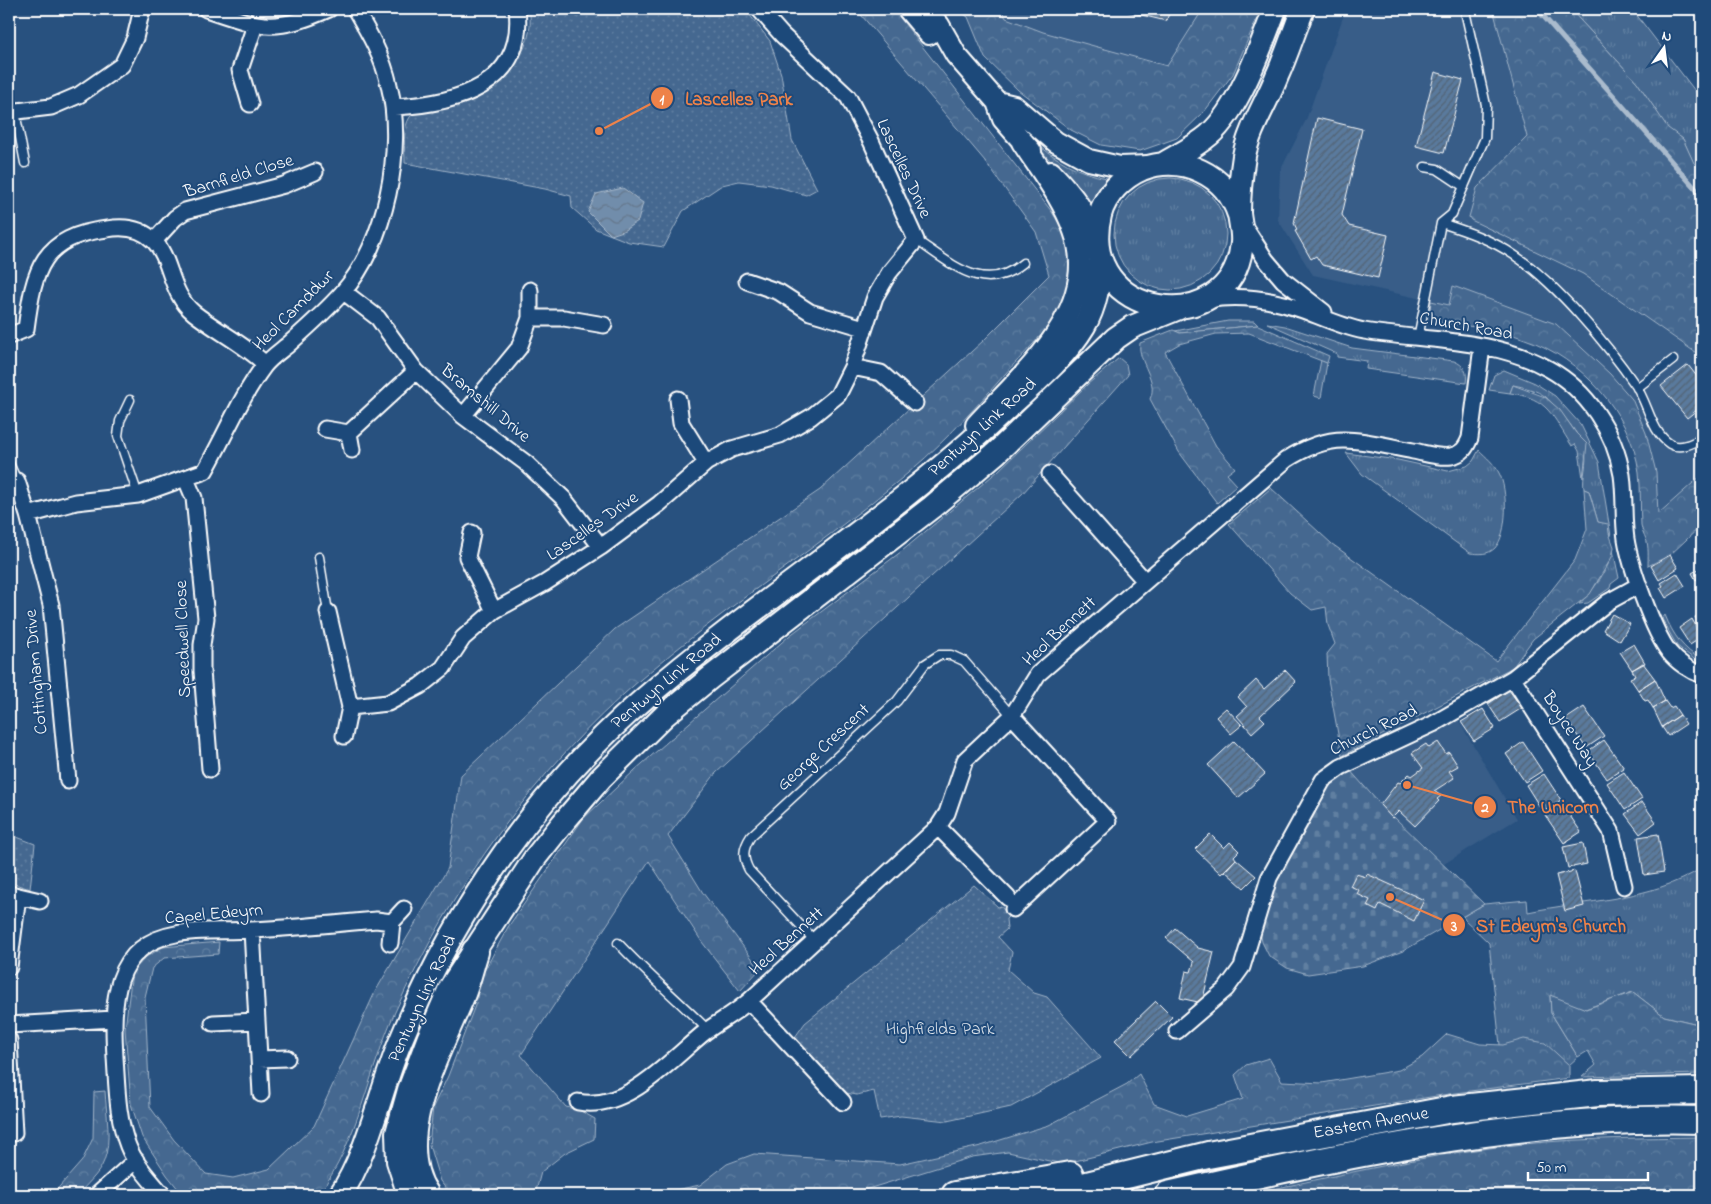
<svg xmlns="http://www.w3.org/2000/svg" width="1711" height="1204" font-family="'Indie Flower',sans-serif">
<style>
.built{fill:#375d88}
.grass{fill:url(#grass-tufts);stroke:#a2b4c8}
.forest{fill:url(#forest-crowns);stroke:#a2b4c8}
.cemetery{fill:url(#cemetery-stones);stroke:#a2b4c8}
.park{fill:url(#park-dots);stroke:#a2b4c8}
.water{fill:url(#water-waves);stroke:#aabbcd}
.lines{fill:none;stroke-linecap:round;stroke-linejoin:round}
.stream{stroke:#aabbcd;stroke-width:5}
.building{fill:url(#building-hatch);stroke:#fff}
.lane-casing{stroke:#fff;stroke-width:11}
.street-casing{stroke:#fff;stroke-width:19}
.secondary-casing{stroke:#fff;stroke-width:24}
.primary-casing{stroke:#fff;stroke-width:26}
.highway-casing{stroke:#fff;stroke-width:30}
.lane{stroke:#1f4a7a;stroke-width:8}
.street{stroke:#1f4a7a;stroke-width:15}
.secondary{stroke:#1f4a7a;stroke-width:20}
.primary{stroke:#1f4a7a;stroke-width:22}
.highway{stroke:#1f4a7a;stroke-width:26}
.labels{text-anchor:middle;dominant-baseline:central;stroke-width:4;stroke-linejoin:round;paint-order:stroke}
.street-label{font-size:18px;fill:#fff;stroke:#1f4a7a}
.park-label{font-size:18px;fill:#dae1e9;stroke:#1f4a7a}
.leader{fill:none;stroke:#ee8249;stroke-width:2}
.callout-dot{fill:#ee8249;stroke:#1f4a7a;stroke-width:2}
.mark-label{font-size:15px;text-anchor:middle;font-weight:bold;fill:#fff}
.callout-label{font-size:19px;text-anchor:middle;font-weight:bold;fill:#ee8249;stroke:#1f4a7a;stroke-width:4;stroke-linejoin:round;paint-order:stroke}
</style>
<defs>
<pattern id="grass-tufts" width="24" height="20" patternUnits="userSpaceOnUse" patternTransform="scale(1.25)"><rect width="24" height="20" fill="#446890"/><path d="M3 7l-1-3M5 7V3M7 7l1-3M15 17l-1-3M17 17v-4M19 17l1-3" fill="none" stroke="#607fa1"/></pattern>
<pattern id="forest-crowns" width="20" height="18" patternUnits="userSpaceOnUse" patternTransform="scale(1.25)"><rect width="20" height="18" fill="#446890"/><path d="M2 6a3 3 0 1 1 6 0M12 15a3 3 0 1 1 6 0" fill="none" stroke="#607fa1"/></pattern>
<pattern id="cemetery-stones" width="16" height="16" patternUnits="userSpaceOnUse" patternTransform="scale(1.25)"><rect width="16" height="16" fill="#446890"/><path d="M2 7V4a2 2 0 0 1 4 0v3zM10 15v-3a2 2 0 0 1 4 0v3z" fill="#607fa1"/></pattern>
<pattern id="park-dots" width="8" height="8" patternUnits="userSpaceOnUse" patternTransform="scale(1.25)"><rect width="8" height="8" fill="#446890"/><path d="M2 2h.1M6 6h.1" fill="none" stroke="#607fa1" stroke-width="1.8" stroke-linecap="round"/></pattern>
<pattern id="water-waves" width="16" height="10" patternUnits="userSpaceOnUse" patternTransform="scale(1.25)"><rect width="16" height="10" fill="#718dab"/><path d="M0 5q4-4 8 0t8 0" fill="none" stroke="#64768a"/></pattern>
<pattern id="building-hatch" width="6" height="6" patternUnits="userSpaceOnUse" patternTransform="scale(1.25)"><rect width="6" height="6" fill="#5a7a9d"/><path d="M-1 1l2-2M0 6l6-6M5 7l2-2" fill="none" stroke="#536374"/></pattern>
</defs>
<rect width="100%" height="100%" fill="#28517f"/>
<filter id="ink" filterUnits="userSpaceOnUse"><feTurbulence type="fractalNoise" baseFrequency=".02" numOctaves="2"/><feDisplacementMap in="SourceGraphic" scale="10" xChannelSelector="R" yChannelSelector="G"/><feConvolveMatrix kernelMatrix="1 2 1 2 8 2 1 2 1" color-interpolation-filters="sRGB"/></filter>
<g filter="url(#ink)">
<path class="built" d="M1001,9H1203L1167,66L1043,32L1006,18Z
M1346,9H1493L1527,137L1477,188L1548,258L1583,274L1702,357V475L1658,515L1656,472L1646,433L1632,399L1556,324L1453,286L1449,305L1313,275L1278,220L1280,171L1306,120Z
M1456,716L1517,819L1444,864L1394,817L1392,818L1349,769Z"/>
<path class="grass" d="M1570,9H1632L1702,100V172L1694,164L1683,139L1668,129L1637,82Z
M1032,140C1055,159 1078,173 1107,178L1091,207Z
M1114 234a56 56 0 1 1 112 0a56 56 0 1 1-112 0Z
M1228,321H1254L1258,325L1180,333L1175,331Z
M1267,323L1285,326L1352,348L1454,361C1464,365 1468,372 1466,383L1366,369L1367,361L1337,357V354Z
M1321,360L1327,363L1321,398L1314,396Z
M1504,370L1535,383L1555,396L1581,425L1599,462L1611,536L1603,525L1598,522L1589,491L1584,489C1582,476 1588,463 1585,450C1582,437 1557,407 1546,397C1537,390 1524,387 1513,385L1510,393L1489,390L1494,375Z
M1479,450C1486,457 1495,464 1499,473C1508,489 1508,534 1495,548C1488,555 1479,554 1470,553L1362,474L1346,453L1398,460L1448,471L1467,466L1473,461Z
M1613,550L1619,578L1611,584L1610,588L1588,603L1579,604C1592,593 1610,567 1613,550Z
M1665,615C1673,635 1683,649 1702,660V665L1677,646L1662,619Z
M1702,868V1025L1664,1016L1633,992L1585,1009L1550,996L1551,1013L1578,1057L1569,1065L1560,1058L1500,1045L1489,943L1462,917L1484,904L1527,900L1528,912C1585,900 1650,901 1702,868Z"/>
<path class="forest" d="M856,9H893L1052,212C1056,219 1062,227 1065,235C1072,256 1069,291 1059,310C1049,330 1020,357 1005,374C972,412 936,451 896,483C813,551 722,609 641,679C536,769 452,886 395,1012C368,1072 358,1143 318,1195H183L167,1175L142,1137L131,1104L125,1029L132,972L146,957L163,947L219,942L218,954L164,958L152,968L145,997L150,1107L174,1140L206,1174L233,1178L269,1169L314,1126L375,992L448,868L461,775L615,629L820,490L983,341L1049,275L1036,232L985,161Z
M957,9H1001L1006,18L1043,32L1167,66L1203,9H1261L1233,74L1204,112L1177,138L1140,151L1101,145L1071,130L1018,90L985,58L968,17Z
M1493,9H1570L1637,82L1668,128L1683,139L1694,163L1702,172V357L1583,274L1471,220L1469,217L1477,188L1527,137Z
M1453,286L1556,324L1610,374L1632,399L1646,433L1656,472L1658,514L1702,475V525L1670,555L1648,566C1648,558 1649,546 1646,539C1644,534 1642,531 1641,525C1640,507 1641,489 1639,472C1631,413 1581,358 1525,339C1497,328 1465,326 1435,322L1430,311L1431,301L1449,305Z
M1258,325L1329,356L1327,363L1249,333L1216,334L1179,344L1165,352L1216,446L1235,468L1227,474L1237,485L1217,503L1179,452L1150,399C1159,380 1137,362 1140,343L1173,330L1180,333Z
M1119,358L1126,364L1128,375L1022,494L716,773L668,836L703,893L760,969L740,991L702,942L649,861L521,1055L566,1107L579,1110L595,1119L594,1139L565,1153L541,1172L535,1195H451L440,1181L429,1145L433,1107L448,1076L476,1003L481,977L508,927L583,819L635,770L789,636L902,551L998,471L1088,384Z
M1513,385L1545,397L1560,410L1576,433L1587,444L1583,478L1579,451L1575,444L1572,446C1552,416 1549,398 1510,393Z
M1271,488L1332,544L1496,661L1575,560L1587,529L1584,489L1589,491L1598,522L1608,524L1609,533L1614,547L1612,557L1590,594L1533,639L1513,667L1342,756L1328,679L1327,654L1335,644L1328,625L1326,607L1312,610L1290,593L1229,524Z
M1633,992L1664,1016L1702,1025V1074L1582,1077L1596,1065L1588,1051L1578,1057L1551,1013L1550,995L1586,1009Z
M1447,1034L1480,1044L1503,1045L1524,1039L1545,1043L1569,1065V1078L1455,1093L1152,1142L1063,1164L1008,1152L972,1157L848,1195H651L700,1185L727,1164L754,1154L900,1164L981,1146L1049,1125L1127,1084L1139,1074L1154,1104L1187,1116L1243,1099L1235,1075L1246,1065L1269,1058L1282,1081L1322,1083L1399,1070L1422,1057Z
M105,1091C106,1112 112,1141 104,1161C99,1175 86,1184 78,1195H52L82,1161L93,1138L94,1092Z
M1702,1137V1189L1651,1195H1245C1335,1176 1432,1153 1524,1144C1583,1138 1643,1138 1702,1137Z"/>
<path class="cemetery" d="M1349,769L1392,818L1394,817L1484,904L1403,951L1363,966L1308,974L1287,968L1269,956L1262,942L1259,926L1272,884L1328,784Z"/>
<path class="park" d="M529,9H745L770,41L781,74L792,140L817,189L806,195L771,185L739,181L722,185L683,211L664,247L629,242L596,229L572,208L571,196L545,189L405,163C405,150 402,128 410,117C419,105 447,109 461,105C498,95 538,49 529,9Z
M9,834L35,844L30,889L9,882Z
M974,885L998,907L1001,906L1008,917L1006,919L1007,929L998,937L1012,952L1008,970L1034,993L1047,997L1101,1058L1011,1107L947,1121L901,1116L880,1119L874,1091L857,1095L846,1093L795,1037L805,1023Z"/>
<path class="water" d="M623,188L643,203L638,221L623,231L611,235L588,212L596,194Z"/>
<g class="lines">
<path class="stream" d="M1537,9L1702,196"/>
</g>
<path class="building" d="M1117,9H1171L1166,21Z
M1435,72L1463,80L1444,153L1416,146Z
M1317,118L1362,129L1342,215L1349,226L1388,235L1378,278L1322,265L1316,256L1311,259L1295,231L1297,230L1294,223Z
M1688,365L1702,383V406L1687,418L1661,386Z
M1670,555L1678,568L1659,580L1651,566Z
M1702,567V576L1696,580L1692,573Z
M1677,573L1685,586L1666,598L1660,588L1663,586L1661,583Z
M1702,613V630L1695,617Z
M1612,614L1630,624L1620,641L1603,630Z
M1692,619L1702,637L1690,645L1679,628Z
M1634,644L1645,663L1632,670L1620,652Z
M1643,663L1655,679L1638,690L1630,678L1635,676L1632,670Z
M1285,670L1296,682L1260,716L1265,721L1252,733L1237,716L1247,707L1238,697L1256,680L1264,689Z
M1655,679L1665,701L1653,708L1648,700L1645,701L1638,690Z
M1509,690L1522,708L1500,722L1488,704Z
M1665,701L1670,708L1674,706L1680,715L1662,727L1653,708Z
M1584,707L1604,736L1586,748L1566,719Z
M1226,708L1242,725L1231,734L1216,717Z
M1483,709L1495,728L1474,741L1461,722Z
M1680,715L1686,724L1668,736L1662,727Z
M1604,740L1624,768L1607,779L1588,751Z
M1234,741L1265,774L1238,798L1208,765Z
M1438,742L1446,754L1449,752L1458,766L1449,771L1454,778L1434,791L1441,796L1437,799L1439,801L1415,826L1399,811L1392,818L1380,805L1398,782L1400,783L1409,774L1412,776L1423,768L1412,753L1426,744L1429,748Z
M1523,742L1542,771L1525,782L1506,754Z
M1624,772L1642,799L1625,810L1607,783Z
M1544,774L1561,800L1543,812L1526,785Z
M1642,802L1656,822L1640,834L1625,814Z
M1562,804L1581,832L1564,843L1545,815Z
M1210,834L1224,848L1230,842L1239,851L1234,856L1236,859L1221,874L1195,849Z
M1658,834L1664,872L1644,875L1638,837Z
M1583,843L1587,864L1568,868L1563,847Z
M1236,859L1256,876L1244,888L1225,871Z
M1575,871L1584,906L1565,911L1556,875Z
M1356,874L1366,877L1367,874L1424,900L1414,921L1380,904L1377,911L1367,906L1370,900L1357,894L1359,890L1350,886Z
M1175,928L1198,948L1214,952L1202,1003L1180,998L1186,971L1191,972L1194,962L1166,938Z
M1156,1001L1172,1017L1131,1056L1115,1040Z"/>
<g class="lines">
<g class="lane-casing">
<path id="lane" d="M15,112L25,163
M1425,167L1437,169L1464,187
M1441,223C1466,231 1492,240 1514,255C1555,282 1608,345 1636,386C1648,403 1651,432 1670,444C1680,450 1693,443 1702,438
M916,240C951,263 984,296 1023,263
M1418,338L1441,223L1452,214L1485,138L1486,105L1465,11
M1637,388L1673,360
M130,400L120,421L118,436L138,495
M9,463L17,481
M319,557L328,612
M815,941L749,870C742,857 743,848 751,836L897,701L925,664L939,655H951L964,661L1012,716
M618,943C647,974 678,1000 708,1030"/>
</g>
<g class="street-casing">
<path id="street" d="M206,9C260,27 273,34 329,9
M759,9L782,35L848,97L871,141L916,240L889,273L875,297L852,367
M250,104L240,70L255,25
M394,107C455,104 526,86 517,9
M9,112L51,107L79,95L122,65L135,38L142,9
M1242,223L1266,260L1283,280L1324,312
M154,241L175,218L185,211L284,185L315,172
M747,281L779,292L810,312L864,328
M344,292L378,318L416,371L463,416L526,463L564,499L601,547
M1207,300C1238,294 1273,299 1303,310C1324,318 1343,327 1364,331C1425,341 1494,338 1549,369C1587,390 1615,432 1622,475C1625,496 1623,518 1626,539C1630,565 1653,631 1669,652C1677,662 1690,671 1702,675
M530,318H564L604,325
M9,336L26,329C34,268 42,237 107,229C124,226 141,228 154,241C172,259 169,293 194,313C217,331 244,344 265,364
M678,399L681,423L706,463
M463,416L519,348L530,318V290
M325,429L349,433L352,450
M349,433L416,371
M1050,474L1145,581
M186,479L194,498L206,618L202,645V671L210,769
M17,481L28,515
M472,533L467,557L494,611
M328,612L350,707L344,736
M1513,678L1611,831L1624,886
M350,707L388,703L420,686L443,668L463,638L494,611L545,583L601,547L659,504L706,463L732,449L780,435L811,417L838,395L852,367L881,373L915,403
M1012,716L1108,821L1013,909
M68,781L51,605L28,515L76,502L138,495L205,471C225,436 240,398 264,366C271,357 282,350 290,343C308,327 326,311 342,293C386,244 405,148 389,85C383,57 369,33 355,9
M938,827L1008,898
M10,894L40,901
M252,930L261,1094
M390,943L392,922
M9,967L18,896
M749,1001L843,1102
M213,1023L257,1021
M9,1025L114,1019
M1177,1031L1226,989L1242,967L1269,878L1323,780L1341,767L1433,724L1513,678L1608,602L1639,585
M9,1040L14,1133
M259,1059L287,1058
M578,1102C626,1112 670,1060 705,1032C720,1021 735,1013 749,1001L938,827L947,813L965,760L1012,716L1038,674L1286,460C1303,449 1323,440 1344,440C1366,440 1391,447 1413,451C1425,453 1438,458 1451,456C1462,454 1466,448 1470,438L1482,347
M97,1195L136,1160
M163,1195C151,1181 135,1164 128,1146C117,1118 117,1086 115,1057C112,1004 112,945 176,934C200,929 227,932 251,930C293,928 334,924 376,920L392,922L404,909"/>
</g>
<g class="secondary-casing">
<path id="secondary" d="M908,9L929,34
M925,9L939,25L956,55L997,102L1003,119L1031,151
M997,102L1014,106L1056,142L1089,160L1120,167L1150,166
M1051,172C1074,196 1086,212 1097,243
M976,425C1023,373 1103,309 1074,231C1063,199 1040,170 1022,142"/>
</g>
<g class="primary-casing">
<path id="primary" d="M1163,164C1178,155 1195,147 1209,135C1239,109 1261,46 1275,9
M1239,215C1226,174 1182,154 1142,169C1123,177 1105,195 1100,215C1075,319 1232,344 1242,243C1243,232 1240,223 1239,213C1239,194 1241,175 1244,156C1249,129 1267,102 1277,76C1287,54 1294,31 1303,9
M340,1195C368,1155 381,1087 401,1040C455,910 538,790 645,698C761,598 892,517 1004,411C1031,386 1065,358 1084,326C1096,306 1099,282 1101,260
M409,1195L398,1161L397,1133L409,1090L429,1037L450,988L535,858L562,824L601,778L665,715L710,678L932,507L996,453L1116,338L1132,327L1179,308"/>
</g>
<g class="highway-casing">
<path id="highway" d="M426,1195C387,1140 439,1050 461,996C467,982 470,967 475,952
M955,1195L1070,1175
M1046,1195L1208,1155L1452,1109L1598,1093L1702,1091
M1168,1195C1342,1155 1522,1115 1702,1120"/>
</g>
<use href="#lane" class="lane"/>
<use href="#street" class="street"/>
<use href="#secondary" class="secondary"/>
<use href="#primary" class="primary"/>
<use href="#highway" class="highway"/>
</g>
</g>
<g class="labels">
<g class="street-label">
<text transform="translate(903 169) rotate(65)">Lascelles Drive</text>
<text transform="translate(239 177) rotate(-17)">Barnfield Close</text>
<text transform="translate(294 311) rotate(-45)">Heol Camddwr</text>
<text transform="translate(1466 327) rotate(10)">Church Road</text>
<text transform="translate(485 404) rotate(40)">Bramshill Drive</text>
<text transform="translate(983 428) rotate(-42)">Pentwyn Link Road</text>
<text transform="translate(593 527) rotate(-35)">Lascelles Drive</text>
<text transform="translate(1060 632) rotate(-43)">Heol Bennett</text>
<text transform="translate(184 639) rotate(-92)">Speedwell Close</text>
<text transform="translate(37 672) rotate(-95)">Cottingham Drive</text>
<text transform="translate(667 682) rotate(-40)">Pentwyn Link Road</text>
<text transform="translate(1569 730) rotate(57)">Boyce Way</text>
<text transform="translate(1374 731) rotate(-26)">Church Road</text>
<text transform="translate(824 748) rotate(-43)">George Crescent</text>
<text transform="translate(214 915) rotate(-5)">Capel Edeyrn</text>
<text transform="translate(787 942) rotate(-42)">Heol Bennett</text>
<text transform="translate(423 999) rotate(-65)">Pentwyn Link Road</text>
<text transform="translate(1371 1124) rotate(-10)">Eastern Avenue</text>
</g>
<g class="park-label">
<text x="940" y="1030">Highfields Park</text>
</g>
</g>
<path class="leader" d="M599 131L662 98M1407 785L1485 807M1390 897L1454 925"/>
<g class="callout-dot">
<circle cx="599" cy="131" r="5"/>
<circle cx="1407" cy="785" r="5"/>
<circle cx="1390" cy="897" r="5"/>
<circle cx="662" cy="98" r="12"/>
<circle cx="1485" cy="807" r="12"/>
<circle cx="1454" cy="925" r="12"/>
</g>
<g class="mark-label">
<text x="662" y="104">1</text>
<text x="1485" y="812">2</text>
<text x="1454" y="931">3</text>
</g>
<g class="callout-label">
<text x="739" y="105">Lascelles Park</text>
<text x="1553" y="813">The Unicorn</text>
<text x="1551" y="932">St Edeyrn's Church</text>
</g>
<rect width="1711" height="1204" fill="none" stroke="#1f4a7a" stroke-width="30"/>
<rect x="15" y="15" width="1681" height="1174" fill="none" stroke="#fff" stroke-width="2" filter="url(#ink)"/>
<g transform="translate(1664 48) rotate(14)" stroke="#1f4a7a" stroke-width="4" paint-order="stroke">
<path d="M0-4L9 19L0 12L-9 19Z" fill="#ffffff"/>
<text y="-8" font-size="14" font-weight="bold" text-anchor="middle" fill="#ffffff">N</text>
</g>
<path d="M1528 1172v8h120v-8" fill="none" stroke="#ffffff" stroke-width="2.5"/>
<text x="1536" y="1172" font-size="15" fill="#ffffff" stroke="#1f4a7a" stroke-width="4" paint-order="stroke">50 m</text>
</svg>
